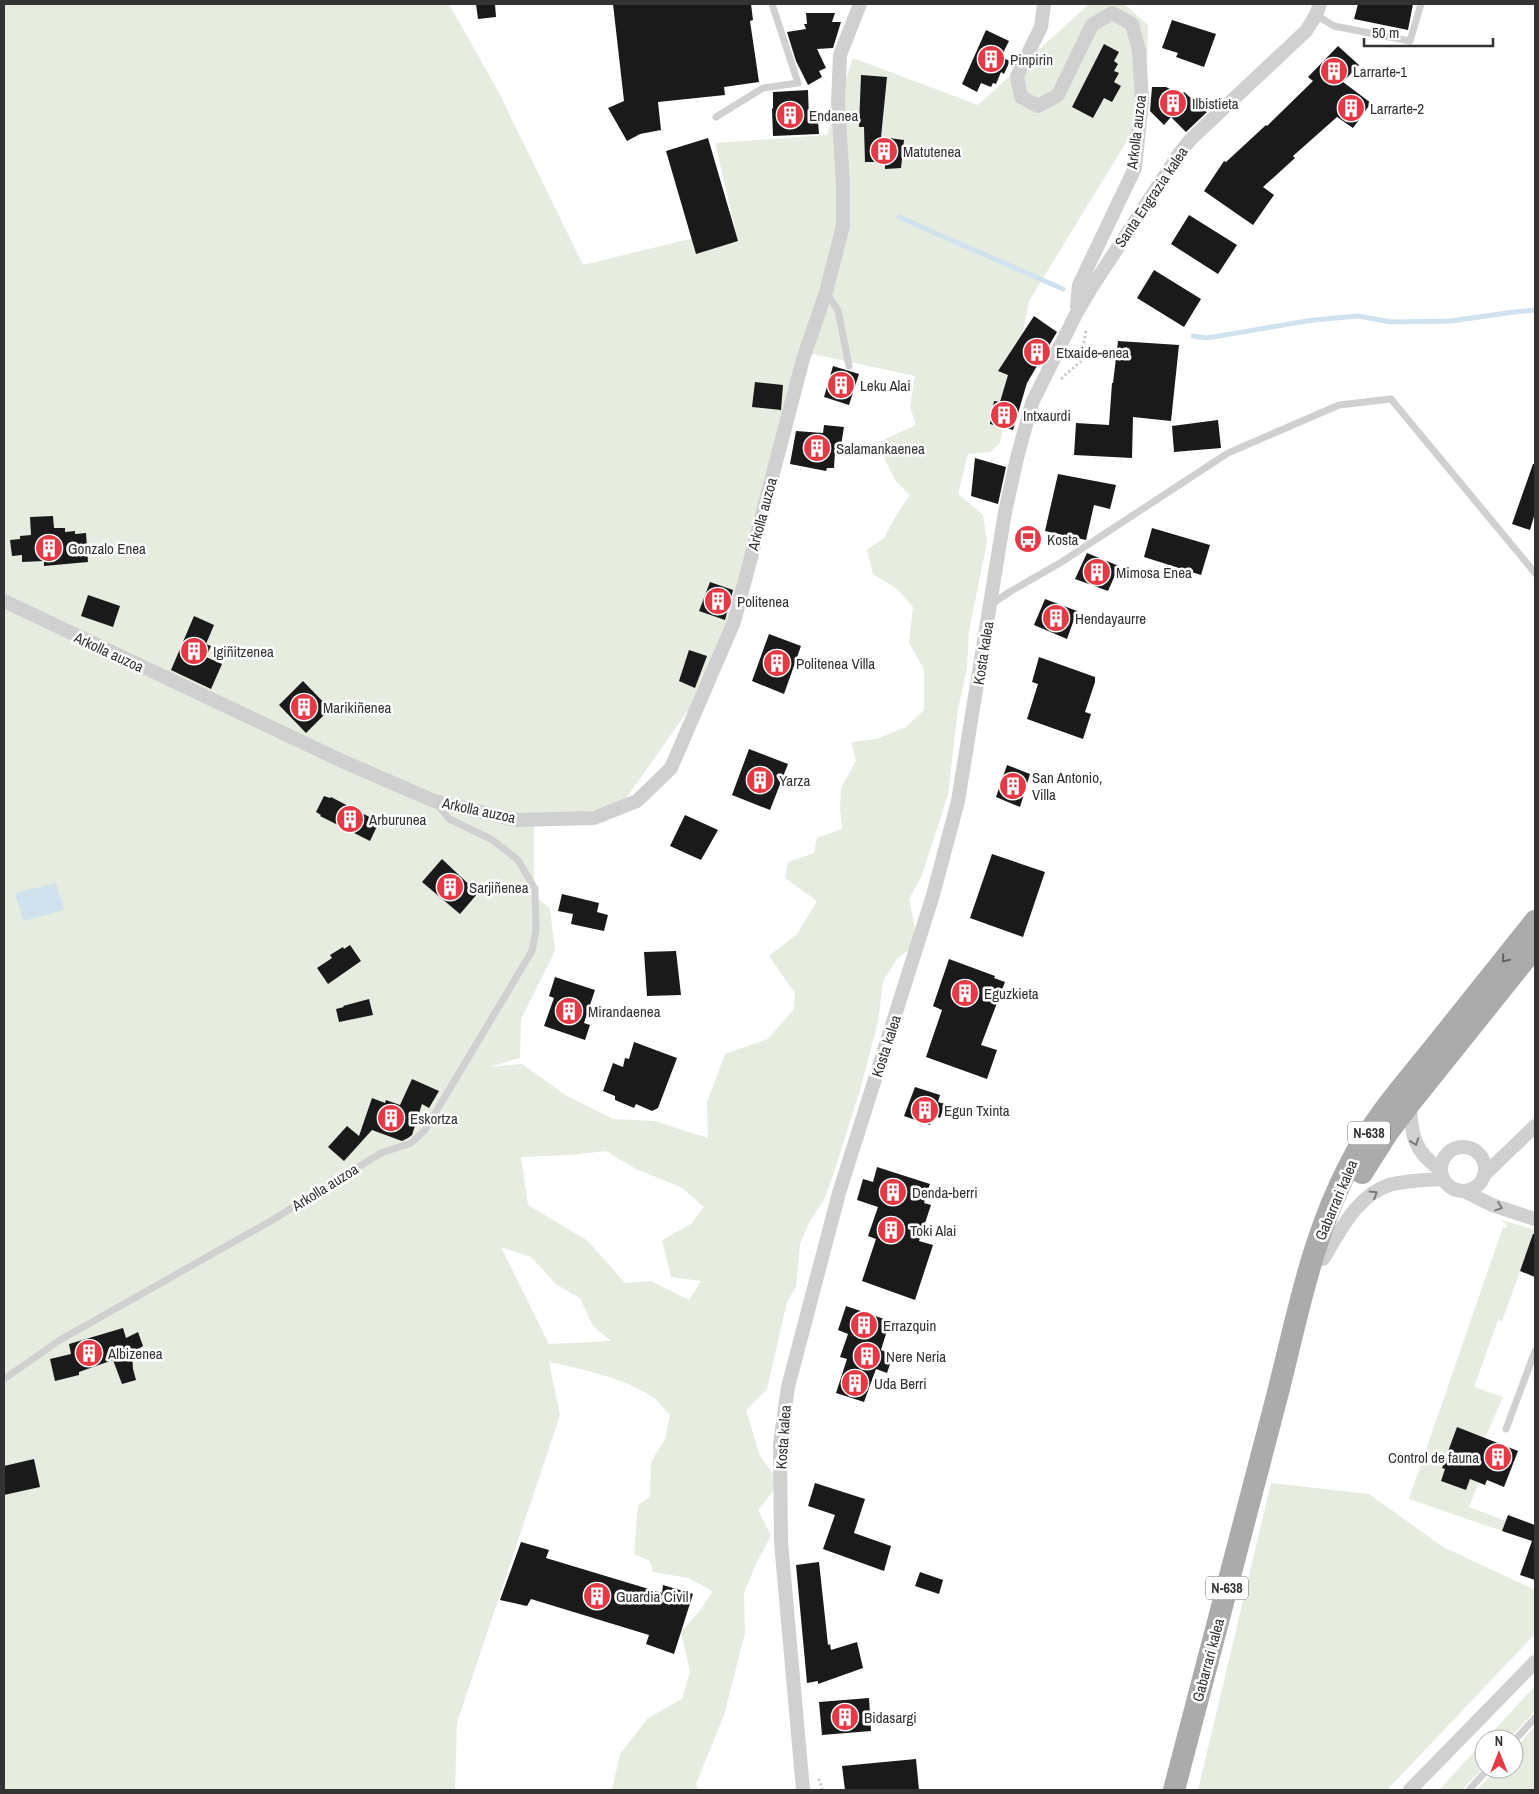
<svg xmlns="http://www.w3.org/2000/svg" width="1539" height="1794" font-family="'Archivo Narrow',sans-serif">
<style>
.green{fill:#e6ecdf;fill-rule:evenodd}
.water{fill:#cfe2ee}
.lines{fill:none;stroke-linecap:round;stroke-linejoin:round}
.stream{stroke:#cfe2ee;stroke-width:5}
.building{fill:#1a1a1a}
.path{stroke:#cdcdcd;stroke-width:3;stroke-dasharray:2.5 2.5;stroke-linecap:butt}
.lane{stroke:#d0d0d0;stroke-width:7}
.street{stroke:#d0d0d0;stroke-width:14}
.primary{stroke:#ababab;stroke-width:22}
.oneway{stroke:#636363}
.oneway2{stroke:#7a7a7a}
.labels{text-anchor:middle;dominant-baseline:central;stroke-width:5;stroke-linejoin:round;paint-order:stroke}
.shield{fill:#fff;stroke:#707070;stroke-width:1}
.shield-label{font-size:14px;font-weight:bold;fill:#333}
.poi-label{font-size:15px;fill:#333;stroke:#fff;text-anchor:start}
.street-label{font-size:15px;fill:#333;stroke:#fff}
</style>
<rect width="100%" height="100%" fill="#fff"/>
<path class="green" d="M4,4H449L498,91L583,265L735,228L715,143L827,135L853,58L978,105L1089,4H1124L1148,25L1146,110L1029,301L1000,443L990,452L968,454L958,494L983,515L987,542L969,631L967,669L958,709L948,795L922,875L909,899L918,943L897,959L883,981L878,1022L860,1090L837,1163L825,1198L810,1221L800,1244L796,1287L787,1302L767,1389L746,1410L760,1456L780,1483L758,1510L771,1536L756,1564L744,1593L745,1633L724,1715L696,1784L699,1790H612L620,1754L648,1718L682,1699L690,1672L681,1632L701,1609L713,1591L688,1578L653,1572L650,1561L634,1554L638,1505L650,1497L651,1462L665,1439L670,1415C664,1409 658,1400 651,1396C626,1379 579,1368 549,1362L560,1415L457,1723L455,1790H4ZM808,353L915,376L910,407L916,425L877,443L895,480L910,495L897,514L884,538L867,550L873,574L897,589L913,607L909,643L924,669V710L906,727L876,739L851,742L856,761L841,788L840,808L842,829L817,838L814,853L788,862L785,878L817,901L797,934L769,956L795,993L794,1009L768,1039L725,1054L707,1102L708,1138L654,1121L613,1119L567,1096L522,1064L489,1067L520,1058L521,1019L555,951L550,908L534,896V818L620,807L689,709L735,623ZM606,1151L636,1169L681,1187L704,1207L691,1224L662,1240L671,1277L701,1281L689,1300L651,1281L625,1283L588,1241L528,1205L521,1157L570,1155ZM501,1247L531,1257L557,1285L580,1298L593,1326L611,1341L549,1344Z
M1499,1219L1535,1230V1246L1530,1244L1502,1321L1498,1320L1474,1387L1503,1397L1485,1438L1457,1428L1442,1468L1445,1469L1441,1480L1466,1490L1470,1479L1479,1482L1469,1507L1506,1521L1502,1531L1409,1499L1503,1227L1507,1228L1505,1223Z
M1271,1483L1369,1494L1443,1547L1535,1590V1634L1387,1790H1198Z
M1535,1686V1711L1509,1739H1486Z
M1535,1726V1790H1477L1496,1769H1514V1750Z
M1484,1741V1767L1462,1790H1439Z"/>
<path class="water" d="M56,883L64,910L23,921L15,893Z"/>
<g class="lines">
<path class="stream" d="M899,217L1063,289
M1193,336L1207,338L1313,320L1358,316L1391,322L1451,321L1514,312L1535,310"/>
</g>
<path class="building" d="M476,4H495L496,17L478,19Z
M613,4H751L753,20L750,21L759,82L724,87L725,95L658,102L661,130L640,134L627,141L608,108L624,101Z
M1358,4H1413L1408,30L1354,19Z
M806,13H835L832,22H841L833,48L817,49L826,68L819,71L822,77L808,85L796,61L787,32L806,29L804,24H807Z
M1172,20L1216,34L1204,67L1176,57L1178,53L1162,48Z
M986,30L1009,41L1001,57L1010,61L1004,74L1001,72L996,84L993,83L991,87L981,83L977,92L962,84Z
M1104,44L1119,52L1114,61L1118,64L1114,71L1119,73L1114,82L1121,86L1112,102L1104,98L1093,118L1072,107Z
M1338,46L1359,65L1343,82L1371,103L1353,128L1337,117L1293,156L1295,158L1263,187L1274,195L1253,225L1204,191L1224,161L1226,162L1266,125L1267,126L1313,81L1308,77Z
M861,75L887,77L881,137L904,140L901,168L885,169V162H865L864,127H859Z
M1152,87H1166L1181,95L1184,92L1207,112L1186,132L1171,117L1164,125L1150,111Z
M808,90L809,121H818L819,134L773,136L772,109L773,108V92Z
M708,138L738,241L696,254L666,151Z
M1189,215L1237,245L1218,274L1171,244Z
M1154,270L1201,299L1184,327L1137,298Z
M1034,316L1057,332L1027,383L1013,430L990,424L994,401L1000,402L1008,375L998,371Z
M1118,341L1179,345L1171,421L1133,417L1132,458L1074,455L1076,423L1109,425L1112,383H1113Z
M833,366L859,374L849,405L824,397Z
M755,382L783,385L781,410L752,407Z
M1218,420L1221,448L1174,452L1172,426Z
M824,425L844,427L840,452H835L834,468H827L826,471L790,464L796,431L823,433Z
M975,458L1006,467L998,504L971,496Z
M1533,464H1535V513L1530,530L1512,524Z
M1058,474L1116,485L1110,509L1094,505L1086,540L1045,531Z
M53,516L54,528H65V532L75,531V534L86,533L88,562L44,566V561L22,562V555L12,556L10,540L20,539V536L31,535L30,517Z
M1152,528L1210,545L1201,575L1144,557Z
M1087,553L1119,566L1108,591L1075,579Z
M710,582L733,590L725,620L699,611Z
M88,595L120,606L113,627L81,616Z
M1045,599L1077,611L1067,639L1034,625Z
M194,616L214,625L206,644L211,646L206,657L222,664L211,689L171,670Z
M769,634L801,646L784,694L752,681Z
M689,650L707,656L695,688L679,681Z
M1039,657L1095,677V682L1085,712L1091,714L1083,739L1027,719L1038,684L1032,682Z
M303,681L330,709L306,733L279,705Z
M749,749L788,764L770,810L732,795Z
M1007,765L1030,774L1020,807L996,797Z
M324,796L330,798L331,797L379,822L370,841L320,816L321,815L316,812Z
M685,815L718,830L701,860L670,846Z
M992,854L1045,872L1023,937L970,918Z
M442,859L478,893L460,914L422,882Z
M562,894L599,903L597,912L608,915L604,931L571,924L573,914L558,911Z
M350,945L361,961L328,984L317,968L332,958L330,955L343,947L344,949Z
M676,951L681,995L647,996L644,952Z
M949,959L995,976L994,978L1005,982L981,1045L997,1050L987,1079L926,1057L942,1010L933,1006Z
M555,977L595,990L584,1023L590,1025L585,1040L544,1026L554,998L549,996Z
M369,999L373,1015L339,1022L336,1009L344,1007L343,1006Z
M634,1042L677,1058L658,1108L652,1111L636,1104L634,1108L615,1100V1096L603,1091L613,1063L623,1067L625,1058L629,1059Z
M412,1079L439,1091L429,1108L422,1104L412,1135L408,1138L402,1141L372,1130L344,1161L328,1147L347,1126L359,1136L372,1098L385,1103L386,1100L400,1105Z
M915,1087L940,1095L938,1102L945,1104L940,1118L933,1115L930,1125L904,1116Z
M877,1167L930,1184L924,1203L931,1205L919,1241L933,1245L915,1300L862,1281L876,1239L868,1236L878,1207L857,1200L863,1179L873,1182Z
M1533,1234H1535V1277L1520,1271Z
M846,1306L890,1321L881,1350L893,1355L887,1373L876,1369L864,1402L836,1393L847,1359L840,1357L848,1334L838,1330Z
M123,1328L126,1338L138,1332L143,1346L132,1353L133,1369L136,1380L122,1384L113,1360L79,1372V1375L55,1381L50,1359L71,1354L69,1344Z
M1457,1427L1518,1451L1504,1487L1487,1480L1485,1485L1470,1479L1466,1490L1441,1481L1445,1469L1442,1468Z
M34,1459L40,1487L4,1495V1466Z
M815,1483L865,1499L854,1533L891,1546L884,1571L823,1549L835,1515L808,1506Z
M1508,1515L1535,1525V1580L1520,1575L1532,1541L1502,1531Z
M521,1542L549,1550L546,1558L662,1593L663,1585L693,1594L674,1654L646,1644L649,1635L531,1599L527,1606L500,1600Z
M819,1562L828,1645L830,1644L831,1650L857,1642L863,1668L818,1684V1681L807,1683L796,1565Z
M920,1572L943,1580L939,1594L915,1586Z
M869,1698L871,1731L822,1735L819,1702Z
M916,1759L919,1790H845L842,1766Z"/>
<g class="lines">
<path class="path" d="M1061,379L1081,361L1086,330
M818,1779L820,1781L822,1790"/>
<path class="lane" d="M1316,15L1334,26L1410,41L1421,4
M716,117L763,88L798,83L772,4
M826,293L838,310L849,366
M990,605L1011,591L1060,563L1228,453L1339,405L1391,399L1535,573
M4,1379L60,1340L269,1222L381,1153L411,1143L425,1130L532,951L536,930L535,889L518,860L491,839L449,819L436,803
M1506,1429L1535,1351
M1514,1741L1535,1718
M1469,1790L1488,1769"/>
<path class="street" d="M1044,4L1041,27L1017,76L1021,97L1038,106L1058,95L1092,25L1112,13L1132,24L1139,51L1142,101L1135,168L1079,285L1077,307
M4,601L340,760L434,801L516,820L594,818L637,801L671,768L734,622L803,359L826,292L843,226V184L838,103L840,55L860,4
M1410,1103C1411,1135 1414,1152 1441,1170
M1441 1169a22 22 0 1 1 44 0a22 22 0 1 1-44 0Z
M1485,1174L1535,1126
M1464,1191L1492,1205L1535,1219
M1323,1259C1340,1232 1356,1196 1389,1185C1407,1180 1425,1180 1443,1179
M803,1790L781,1542L780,1443L788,1387L839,1193L933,895L958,801L1005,512L1017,458L1032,403L1076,314L1090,290L1179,154L1190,140L1306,31L1316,15L1320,4
M1410,1790L1535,1662"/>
<path class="primary" d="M1362,1173L1388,1132L1410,1103L1535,947
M1174,1790C1208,1662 1241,1533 1275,1404C1297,1320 1310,1240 1351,1162C1373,1120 1404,1085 1433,1049C1467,1006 1501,964 1535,921"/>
</g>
<defs><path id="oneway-chevron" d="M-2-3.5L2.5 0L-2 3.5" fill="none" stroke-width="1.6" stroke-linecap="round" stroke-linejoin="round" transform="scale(1.25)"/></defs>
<use class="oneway" href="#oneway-chevron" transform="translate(1505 959) rotate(129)"/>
<g class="oneway2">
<use href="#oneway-chevron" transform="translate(1415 1142) rotate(70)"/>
<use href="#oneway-chevron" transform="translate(1374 1194) rotate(-32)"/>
<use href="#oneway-chevron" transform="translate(1499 1207) rotate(19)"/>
</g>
<defs>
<g id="building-disc" transform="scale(1.4375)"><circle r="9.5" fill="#e63946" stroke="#fff"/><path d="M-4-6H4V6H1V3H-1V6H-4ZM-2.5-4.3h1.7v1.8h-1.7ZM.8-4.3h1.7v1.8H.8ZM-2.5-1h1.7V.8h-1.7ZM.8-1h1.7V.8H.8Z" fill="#fff"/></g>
<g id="bus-disc" transform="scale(1.4375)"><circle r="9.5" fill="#e63946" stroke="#fff"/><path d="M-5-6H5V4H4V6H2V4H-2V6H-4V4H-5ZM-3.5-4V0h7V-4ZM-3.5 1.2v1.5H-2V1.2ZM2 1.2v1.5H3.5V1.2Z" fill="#fff"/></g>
</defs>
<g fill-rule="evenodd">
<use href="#building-disc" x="991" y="59"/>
<use href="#building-disc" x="1334" y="71"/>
<use href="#building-disc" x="1173" y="103"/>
<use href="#building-disc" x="1351" y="108"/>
<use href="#building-disc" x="790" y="115"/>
<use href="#building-disc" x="884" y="151"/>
<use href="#building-disc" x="1037" y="352"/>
<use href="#building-disc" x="841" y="385"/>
<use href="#building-disc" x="1004" y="415"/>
<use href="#building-disc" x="817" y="448"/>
<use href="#bus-disc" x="1028" y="539"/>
<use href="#building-disc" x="49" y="548"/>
<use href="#building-disc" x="1097" y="572"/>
<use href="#building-disc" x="718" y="601"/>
<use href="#building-disc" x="1056" y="618"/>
<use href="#building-disc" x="194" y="651"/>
<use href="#building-disc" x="777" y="663"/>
<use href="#building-disc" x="304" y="707"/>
<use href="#building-disc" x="760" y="780"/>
<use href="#building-disc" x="1013" y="786"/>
<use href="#building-disc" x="350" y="819"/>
<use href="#building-disc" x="450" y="887"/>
<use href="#building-disc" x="965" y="993"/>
<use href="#building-disc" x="569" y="1011"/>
<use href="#building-disc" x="925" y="1110"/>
<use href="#building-disc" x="391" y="1118"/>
<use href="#building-disc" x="893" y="1192"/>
<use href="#building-disc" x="891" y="1230"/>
<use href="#building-disc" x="864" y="1325"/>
<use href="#building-disc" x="89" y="1353"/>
<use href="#building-disc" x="867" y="1356"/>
<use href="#building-disc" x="855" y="1383"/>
<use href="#building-disc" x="1498" y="1457"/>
<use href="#building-disc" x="597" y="1596"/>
<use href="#building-disc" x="845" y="1717"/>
</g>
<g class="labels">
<g class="shield">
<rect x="1348" y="1121.5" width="42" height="23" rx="4"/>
<rect x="1206" y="1576.5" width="42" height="23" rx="4"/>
</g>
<g class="shield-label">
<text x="1369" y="1133">N-638</text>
<text x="1227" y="1588">N-638</text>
</g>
<g class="poi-label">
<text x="1010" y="59">Pinpirin</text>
<text x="1353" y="71">Larrarte-1</text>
<text x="1192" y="103">Ilbistieta</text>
<text x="1370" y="108">Larrarte-2</text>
<text x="809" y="115">Endanea</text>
<text x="903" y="151">Matutenea</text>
<text x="1056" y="352">Etxaide-enea</text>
<text x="860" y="385">Leku Alai</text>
<text x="1023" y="415">Intxaurdi</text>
<text x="836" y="448">Salamankaenea</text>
<text x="1047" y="539">Kosta</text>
<text x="68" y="548">Gonzalo Enea</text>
<text x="1116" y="572">Mimosa Enea</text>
<text x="737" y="601">Politenea</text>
<text x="1075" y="618">Hendayaurre</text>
<text x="213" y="651">Igiñitzenea</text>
<text x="796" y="663">Politenea Villa</text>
<text x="323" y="707">Marikiñenea</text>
<text x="1032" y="777">San Antonio,<tspan x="1032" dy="17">Villa</tspan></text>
<text x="779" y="780">Yarza</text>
<text x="369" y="819">Arburunea</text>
<text x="469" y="887">Sarjiñenea</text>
<text x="984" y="993">Eguzkieta</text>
<text x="588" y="1011">Mirandaenea</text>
<text x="944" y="1110">Egun Txinta</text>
<text x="410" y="1118">Eskortza</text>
<text x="912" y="1192">Denda-berri</text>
<text x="910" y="1230">Toki Alai</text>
<text x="883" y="1325">Errazquin</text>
<text x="108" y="1353">Albizenea</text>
<text x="886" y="1356">Nere Neria</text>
<text x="874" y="1383">Uda Berri</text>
<text x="1479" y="1457" text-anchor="end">Control de fauna</text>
<text x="616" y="1596">Guardia Civil</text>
<text x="864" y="1717">Bidasargi</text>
</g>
<g class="street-label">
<text transform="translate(1136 132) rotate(-83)">Arkolla auzoa</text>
<text transform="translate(1151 197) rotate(-56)">Santa Engrazia kalea</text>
<text transform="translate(762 514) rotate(-75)">Arkolla auzoa</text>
<text transform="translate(109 652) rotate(25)">Arkolla auzoa</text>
<text transform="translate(983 653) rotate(-81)">Kosta kalea</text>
<text transform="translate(479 810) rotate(12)">Arkolla auzoa</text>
<text transform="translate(886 1046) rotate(-72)">Kosta kalea</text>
<text transform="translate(325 1187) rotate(-32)">Arkolla auzoa</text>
<text transform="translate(1336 1200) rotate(-67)">Gabarrari kalea</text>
<text transform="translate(783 1437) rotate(-86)">Kosta kalea</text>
<text transform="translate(1208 1660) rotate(-75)">Gabarrari kalea</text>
</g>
</g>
<rect width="1539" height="1794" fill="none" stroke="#333333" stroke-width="10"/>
<g transform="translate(1499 1754)"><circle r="24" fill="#ffffff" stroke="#adadad"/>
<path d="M0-4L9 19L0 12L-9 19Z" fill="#e63946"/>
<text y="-8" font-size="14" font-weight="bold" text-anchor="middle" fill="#333333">N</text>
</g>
<path d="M1364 38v8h129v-8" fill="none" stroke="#333333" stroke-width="2.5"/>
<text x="1372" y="38" font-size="15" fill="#333333" stroke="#ffffff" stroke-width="4" paint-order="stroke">50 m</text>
</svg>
